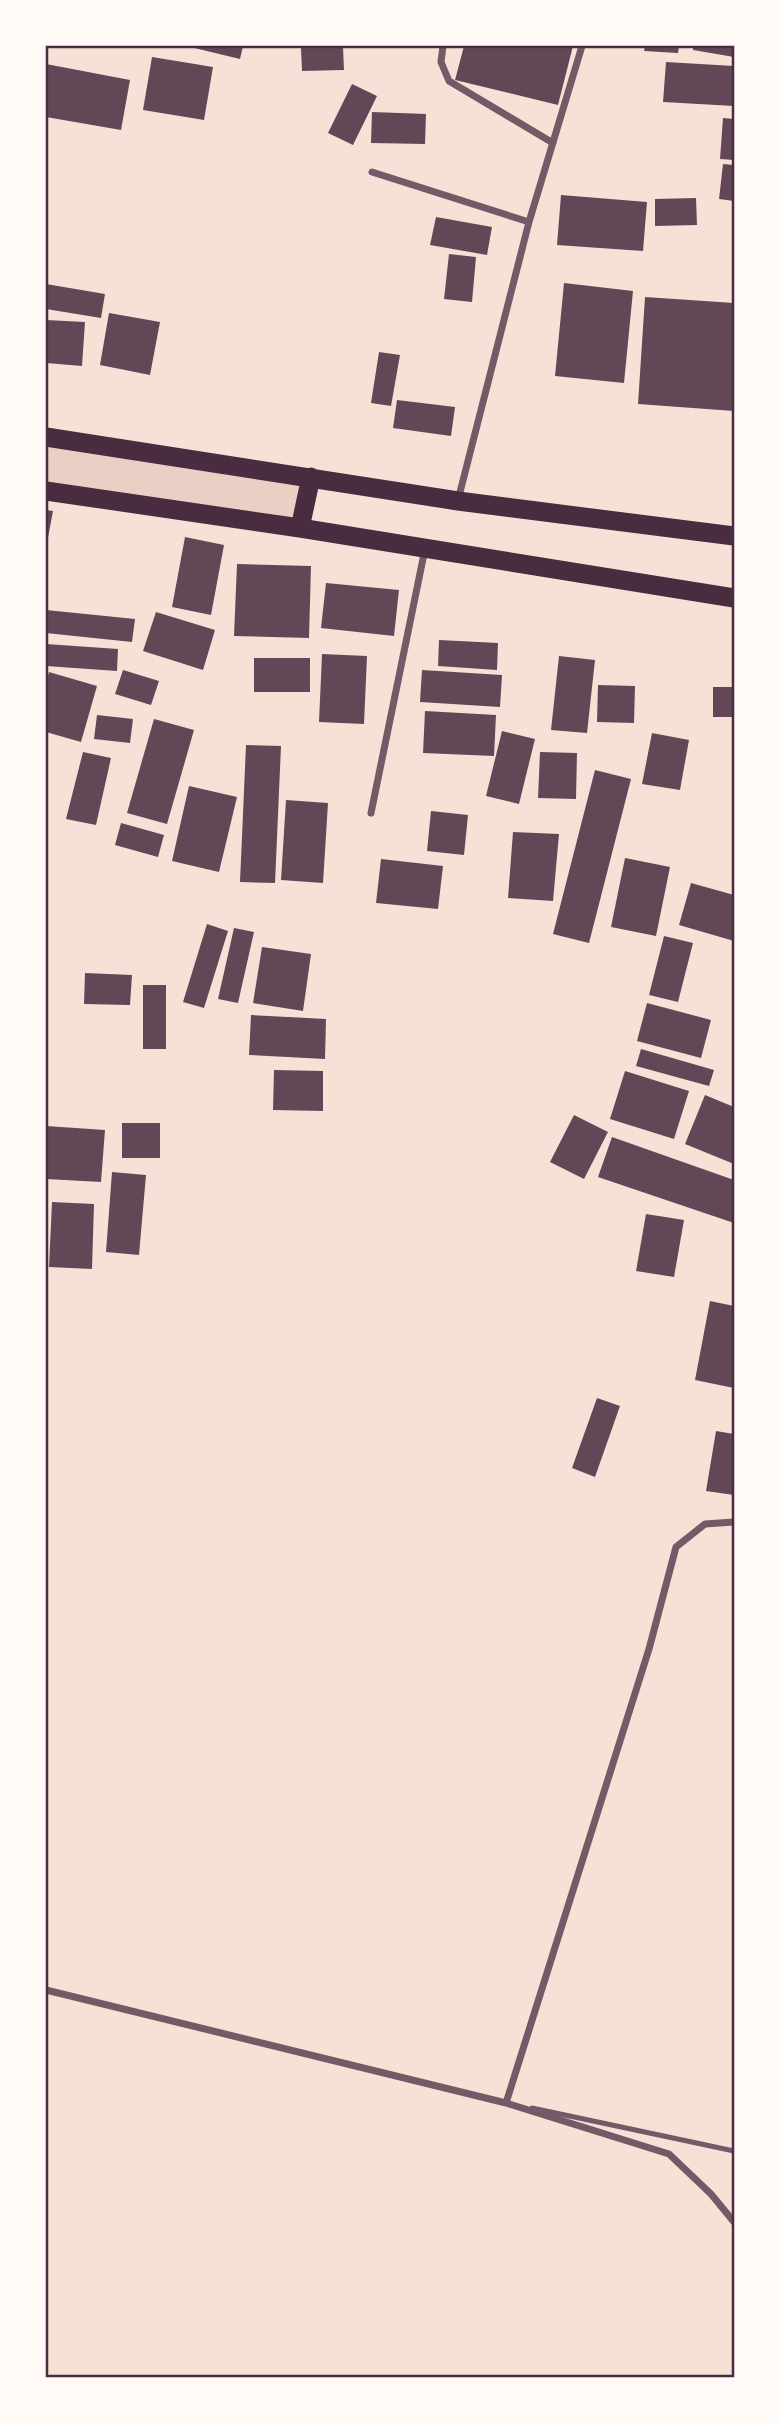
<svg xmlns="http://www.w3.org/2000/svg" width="780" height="2423" font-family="'Public Sans',sans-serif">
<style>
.green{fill:#ebcfc5}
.building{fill:#644757}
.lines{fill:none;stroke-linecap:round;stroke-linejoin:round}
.service{stroke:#755966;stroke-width:5}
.minor{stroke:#755966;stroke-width:7}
.trunk{stroke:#4a2c40;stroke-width:19}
.neatline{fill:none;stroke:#4a2c40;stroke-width:2.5}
</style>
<rect width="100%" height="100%" fill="#f7e1d7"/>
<path class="green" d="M46,437L311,477L300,528L46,491Z"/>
<path class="building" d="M186,46H243L240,59Z
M464,46H573L558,105L455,80Z
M645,46H679L678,53L644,51Z
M693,46H734V57L693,50Z
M343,47L344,70L302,71L301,48Z
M152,57L213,67L204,120L143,110Z
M666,62L734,66V106L663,102Z
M46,64L130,80L121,130L46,117Z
M352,84L377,96L353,145L328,133Z
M372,112L426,114L425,144L371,143Z
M723,118L734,119V160L720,159Z
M723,164L734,165V201L719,199Z
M561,195L647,202L643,251L557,245Z
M696,198L697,225L655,226V199Z
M436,217L492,227L487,255L430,245Z
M449,254L476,257L472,302L444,299Z
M564,283L633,291L624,383L555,376Z
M46,284L105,294L101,318L46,309Z
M645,297L734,303V411L638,404Z
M109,313L160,322L150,375L100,365Z
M46,320L85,322L82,366L46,363Z
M379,352L400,355L391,406L371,403Z
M397,400L455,407L451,436L393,428Z
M46,510L53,511L47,543H46Z
M185,537L224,545L211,615L172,607Z
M237,564L311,566L309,638L234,636Z
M326,583L399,590L394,636L321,628Z
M46,610L135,619L132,642L46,633Z
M156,612L215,630L203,670L143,651Z
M439,640L498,643L497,670L438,666Z
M46,644L118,649L117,671L46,666Z
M322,654L367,656L364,724L319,722Z
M559,656L595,660L587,733L551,730Z
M254,658H310V692H254Z
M123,670L159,681L151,705L115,694Z
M422,670L502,675L500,707L420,702Z
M49,672L97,686L81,742L46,732V683Z
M598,685L635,686L634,723L597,722Z
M713,687H734V717H713Z
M425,711L496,715L494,756L423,753Z
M97,715L133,719L130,743L94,739Z
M154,719L194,730L167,824L127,813Z
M502,731L535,739L519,804L486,796Z
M652,733L689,740L680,790L642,784Z
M246,745L281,746L275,883L240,882Z
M83,752L111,758L96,825L66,819Z
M540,752L577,753L576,799L538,798Z
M595,770L631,779L589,943L553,934Z
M189,786L237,797L219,872L172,861Z
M286,800L328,803L323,883L281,880Z
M431,811L468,815L464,855L427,851Z
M121,823L164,835L158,857L115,845Z
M513,832L559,834L553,901L508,898Z
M625,858L670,867L656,936L611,927Z
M381,859L443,866L438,909L376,903Z
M691,883L734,895V941L679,925Z
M207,924L228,931L204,1008L183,1002Z
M234,928L254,932L238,1003L218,999Z
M664,936L693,943L678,1002L649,995Z
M262,947L311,954L303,1011L253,1003Z
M85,973L132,975L130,1005L84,1004Z
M143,985H166V1049H143Z
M647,1003L711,1020L701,1058L637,1041Z
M251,1015L326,1019L325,1059L249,1055Z
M641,1049L714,1070L709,1086L636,1066Z
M274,1070L323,1071V1111L273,1110Z
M625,1071L689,1091L674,1139L610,1119Z
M705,1095L734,1107V1164L685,1144Z
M574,1115L608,1132L584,1179L550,1162Z
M122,1123H160V1158H122Z
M46,1126L105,1130L101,1182L46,1179Z
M612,1137L734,1180V1223L598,1177Z
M112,1172L146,1175L139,1255L106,1252Z
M52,1202L94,1204L92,1269L49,1267Z
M646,1214L684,1220L674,1277L636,1271Z
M710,1301L734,1306V1388L695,1380Z
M597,1398L620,1406L595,1477L572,1468Z
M716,1431L734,1434V1495L706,1491Z"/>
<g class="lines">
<path class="service" d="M532,2108L734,2151"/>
<path class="minor" d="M443,46L441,62L449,81L553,143
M372,172L529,222
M458,500L529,222L582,46
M371,813L425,549
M46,1990L506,2103L669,2154L711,2194L734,2222
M506,2103L649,1649L676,1547L705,1524L734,1522"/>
<path class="trunk" d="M46,437L458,501L734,536
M46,491L300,528L734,598
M300,528L311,477"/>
</g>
<rect width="780" height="2423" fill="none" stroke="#fffaf5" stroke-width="94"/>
<rect x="47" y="47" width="686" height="2329" class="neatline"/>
</svg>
